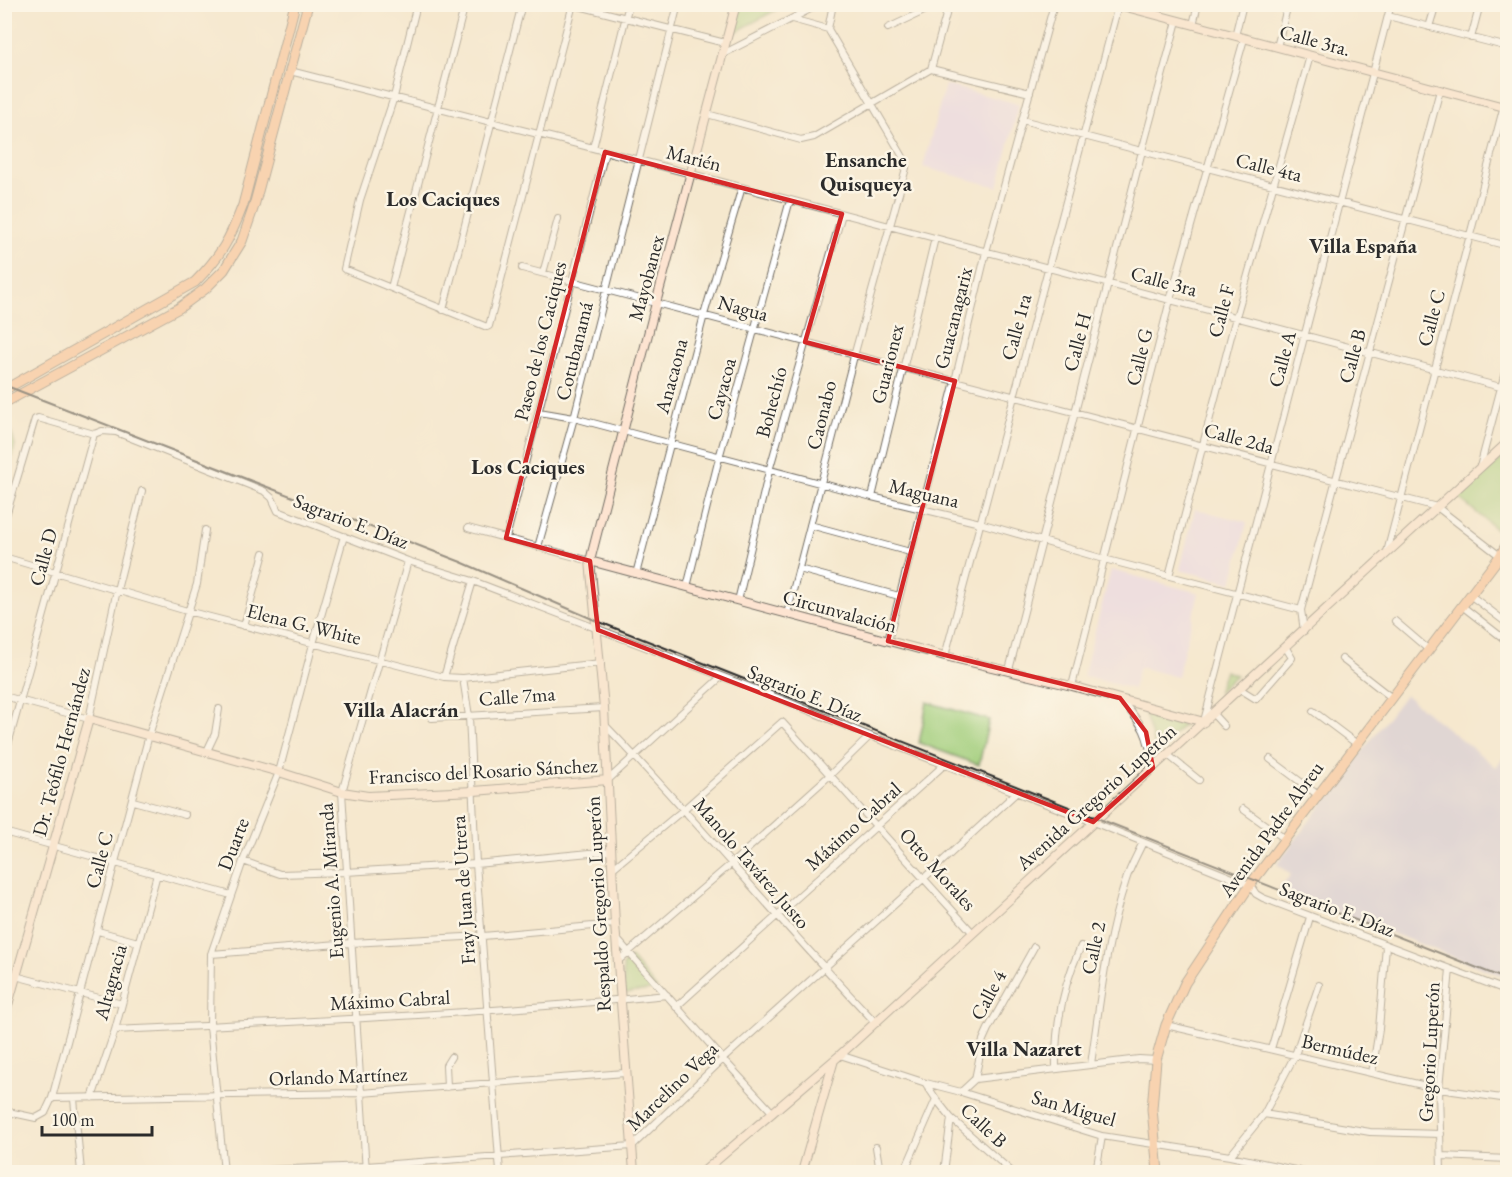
<svg xmlns="http://www.w3.org/2000/svg" width="1512" height="1177" font-family="'EB Garamond',serif">
<style>
.built{fill:#e4d3f2}
.industrial{fill:#c6c0da}
.green{fill:#a1ce7b;stroke:#667c53;stroke-width:1.5}
.lines{fill:none;stroke-linecap:round;stroke-linejoin:round}
.street-casing{stroke:#726d64;stroke-width:8}
.secondary-casing{stroke:#726d64;stroke-width:10}
.primary-casing{stroke:#726d64;stroke-width:11}
.street{stroke:#fff;stroke-width:6}
.secondary{stroke:#fde4d1;stroke-width:8}
.primary{stroke:#fbbb8d;stroke-width:9}
.rail{stroke:#2b2b2b;stroke-width:2}
.marked{fill:none;stroke:#d62828;stroke-width:4.5;stroke-linejoin:round}
.labels{text-anchor:middle;dominant-baseline:central;stroke-width:5;stroke-linejoin:round;paint-order:stroke}
.street-label{font-size:20px;fill:#2b2b2b;stroke:#fcf5e5}
.neighbourhood-label{font-size:21px;font-weight:bold;fill:#2b2b2b;stroke:#fcf5e5}
</style>
<rect width="100%" height="100%" fill="#fcf5e5"/>
<filter id="ink" filterUnits="userSpaceOnUse"><feTurbulence type="fractalNoise" baseFrequency=".0167" numOctaves="2"/><feDisplacementMap in="SourceGraphic" scale="12" xChannelSelector="R" yChannelSelector="G"/><feConvolveMatrix kernelMatrix="1 2 1 2 8 2 1 2 1" color-interpolation-filters="sRGB"/></filter>
<filter id="wash" filterUnits="userSpaceOnUse"><feTurbulence type="fractalNoise" baseFrequency=".008" numOctaves="4" result="noise"/><feDisplacementMap in="SourceGraphic" scale="24" xChannelSelector="R" yChannelSelector="G"/><feGaussianBlur stdDeviation="1.35" result="paint"/><feColorMatrix in="noise" values="0 0 0 0 0 0 0 0 0 0 0 0 0 0 0 0 0 1.4 0 .05"/><feComposite in="paint" operator="in"/></filter>
<g filter="url(#wash)">
<rect width="100%" height="100%" fill="#f5e8ce"/>
<path class="built" d="M945,85L1019,104L998,187L923,167Z
M1195,509L1247,522L1232,583L1180,570Z
M1111,570L1199,593L1177,677L1139,667L1133,689L1083,676Z"/>
<path class="industrial" d="M1405,695L1496,767L1507,752V978L1278,889L1291,875L1277,864Z"/>
<path class="green" d="M741,5V4L785,5L734,33Z
M5,411L15,445L5,488L4,411Z
M1507,454V515L1497,530L1458,497Z
M1225,671L1236,675L1217,693Z
M927,702L989,720L979,765L919,743Z
M1144,712L1184,725L1156,750Z
M631,958L657,989L624,994L623,964Z"/>
</g>
<g filter="url(#ink)">
<g class="lines">
<g class="street-casing">
<path id="street" d="M417,4L394,97L360,200L344,269L487,327L489,326L573,4
M571,4L725,43
M1388,16L1508,47
M792,19L828,29
M1193,25L1198,4
M1429,27L1436,4
M888,28L939,4
M1235,36L1243,4
M1471,38L1480,4
M1277,47L1288,4
M723,54L820,4
M931,69L1030,93
M290,71L593,148L1508,389
M707,114L801,140L814,137L931,69L949,4
M1022,120L1508,246
M593,148L629,4
M522,268L1437,507L1500,556
M543,273L558,219
M391,288L465,4
M443,310L522,4
M539,412L574,418L872,497L980,523L1104,559L1301,610
M94,434L102,431L116,432L264,491L272,498L278,511L408,561L473,581L786,701L870,736L1093,822L1250,885L1256,894L1263,898L1508,991
M1480,467L1508,361
M872,497L935,238
M4,522L35,419L38,418L94,434
M810,525L910,552
M468,528L590,561
M506,538L605,152
M538,547L574,418L678,4
M1387,552L1508,90
M4,557L187,611L444,677L463,678L601,663
M799,569L899,596
M636,574L704,315L742,187
M1169,576L1236,317L1310,56
M687,587L719,458L790,200
M1470,595L1508,624
M738,601L769,471L842,214
M1462,606L1508,642
M787,614L854,356L906,168V162L828,29L833,4
M1395,621L1429,650
M244,626L264,553
M1304,631L1301,610L1440,90
M888,641L955,381L986,252L1054,4
M945,656L1118,6
M1342,659L1392,698
M1009,670L1142,151L1177,21
M444,677L473,581
M463,678L469,716L476,864L500,1172
M1072,686L1170,300L1244,39
M1240,689L1256,699L1292,658L1286,648
M4,696L89,719L117,590L142,491
M1121,700C1144,726 1148,733 1153,768
M1313,711L1357,744
M1213,714L1224,726
M432,718L604,708
M1204,721L1391,4
M605,725C698,821 782,925 875,1022
M207,751L215,734L219,709
M1168,755L1199,780
M4,759L94,434
M1270,759L1318,795
M608,780L721,677
M133,801L185,815
M1243,809L1285,839
M4,832L231,895
M243,861L280,874L346,872L476,864L611,851
M612,869L683,810L782,722L972,932
M98,931L138,942
M616,938L723,1059L773,1113
M211,954L351,943L483,936L615,924
M618,961L731,864L830,775L870,736
M4,973L122,1004
M676,1007L944,765
M1166,1025L1439,1089L1508,1099
M115,1030C299,1022 483,1014 667,995
M1271,1049L1310,917
M840,1055L926,1083L961,1092L1102,1136L1230,1156L1304,1172
M1091,1064C1100,1003 1106,939 1126,880C1130,867 1137,855 1143,842
M1056,1068C1055,1025 1063,985 1081,946
M1372,1073L1379,1029L1386,946
M975,1079L1139,1059L1156,1060
M447,1087L446,1065L451,1057
M961,1092L975,1079L983,1040L988,1029L1034,947
M52,1098L361,1093L625,1073
M92,1098L115,1030L157,874
M74,1099L81,1172
M936,1099L951,1118L1012,1172
M4,1111L36,1118L45,1113L52,1098L149,735L197,584L205,530
M1264,1114L1370,1132L1441,1134
M876,1147L880,1172
M1230,1156L1264,1114L1295,1055L1319,985
M1442,1156L1508,1159
M216,1172L366,1166L632,1146L723,1059L923,879L1016,793
M224,1172L210,1026L211,954L243,861L279,772L313,644L344,536
M366,1172L342,792L408,561
M904,1172L936,1099L926,1084
M944,1172L951,1118
M1096,1172L1102,1136
M1441,1172L1439,1089L1450,969"/>
</g>
<g class="secondary-casing">
<path id="secondary" d="M1115,4L1508,108
M590,561L945,656L1072,686L1204,722
M4,1019L89,719L279,772L342,792L368,796L474,791L608,780
M634,1172L615,924L604,708L590,561L656,303L736,4
M703,1172L840,1055L1508,442
M802,1172L834,1060"/>
</g>
<g class="primary-casing">
<path id="primary" d="M4,390L195,282C221,256 230,239 243,205L295,4
M4,403L179,308L205,289L224,270L242,241L254,206L308,4
M1158,1172L1152,1109L1156,1060L1166,1025L1185,983L1250,885L1500,556L1508,542"/>
</g>
<use href="#street" class="street"/>
<use href="#secondary" class="secondary"/>
<use href="#primary" class="primary"/>
<path class="rail" d="M4,385L461,562L597,621L1508,980"/>
</g>
</g>
<path d="M0 0H1512V1177H0ZM605,152L842,214L805,342L955,381L888,641L1120,698L1146,732L1153,768L1093,822L598,630L590,561L506,538Z" fill="#f5e8ce" fill-opacity=".55" fill-rule="evenodd"/>
<path class="marked" d="M605,152L842,214L805,342L955,381L888,641L1120,698L1146,732L1153,768L1093,822L598,630L590,561L506,538Z"/>
<g class="labels">
<g class="street-label">
<text transform="translate(1315 40) rotate(15)">Calle 3ra.</text>
<text transform="translate(694 158) rotate(14)">Marién</text>
<text transform="translate(1269 167) rotate(14)">Calle 4ta</text>
<text transform="translate(646 278) rotate(-75)">Mayobanex</text>
<text transform="translate(1164 281) rotate(15)">Calle 3ra</text>
<text transform="translate(743 308) rotate(15)">Nagua</text>
<text transform="translate(1221 311) rotate(-75)">Calle F</text>
<text transform="translate(953 318) rotate(-76)">Guacanagarix</text>
<text transform="translate(1431 318) rotate(-75)">Calle C</text>
<text transform="translate(1016 327) rotate(-75)">Calle 1ra</text>
<text transform="translate(540 341) rotate(-76)">Paseo de los Caciques</text>
<text transform="translate(1077 342) rotate(-75)">Calle H</text>
<text transform="translate(574 351) rotate(-76)">Cotubanamá</text>
<text transform="translate(1352 356) rotate(-75)">Calle B</text>
<text transform="translate(1139 357) rotate(-76)">Calle G</text>
<text transform="translate(1282 359) rotate(-75)">Calle A</text>
<text transform="translate(887 364) rotate(-76)">Guarionex</text>
<text transform="translate(671 376) rotate(-75)">Anacaona</text>
<text transform="translate(721 389) rotate(-75)">Cayacoa</text>
<text transform="translate(771 402) rotate(-75)">Bohechío</text>
<text transform="translate(821 415) rotate(-76)">Caonabo</text>
<text transform="translate(1239 438) rotate(15)">Calle 2da</text>
<text transform="translate(924 493) rotate(13)">Maguana</text>
<text transform="translate(351 521) rotate(21)">Sagrario E. Díaz</text>
<text transform="translate(43 557) rotate(-75)">Calle D</text>
<text transform="translate(840 611) rotate(15)">Circunvalación</text>
<text transform="translate(304 624) rotate(14)">Elena G. White</text>
<text transform="translate(805 693) rotate(22)">Sagrario E. Díaz</text>
<text transform="translate(517 696) rotate(-4)">Calle 7ma</text>
<text transform="translate(61 752) rotate(-75)">Dr. Teófilo Hernández</text>
<text transform="translate(483 771) rotate(-3)">Francisco del Rosario Sánchez</text>
<text transform="translate(1096 797) rotate(-42)">Avenida Gregorio Luperón</text>
<text transform="translate(853 826) rotate(-42)">Máximo Cabral</text>
<text transform="translate(1271 829) rotate(-54)">Avenida Padre Abreu</text>
<text transform="translate(233 844) rotate(-69)">Duarte</text>
<text transform="translate(99 860) rotate(-75)">Calle C</text>
<text transform="translate(752 863) rotate(49)">Manolo Tavárez Justo</text>
<text transform="translate(938 869) rotate(48)">Otto Morales</text>
<text transform="translate(331 881) rotate(-94)">Eugenio A. Miranda</text>
<text transform="translate(463 890) rotate(-94)">Fray Juan de Utrera</text>
<text transform="translate(598 904) rotate(-93)">Respaldo Gregorio Luperón</text>
<text transform="translate(1337 909) rotate(21)">Sagrario E. Díaz</text>
<text transform="translate(1093 948) rotate(-78)">Calle 2</text>
<text transform="translate(110 982) rotate(-75)">Altagracia</text>
<text transform="translate(988 995) rotate(-62)">Calle 4</text>
<text transform="translate(390 1000) rotate(-3)">Máximo Cabral</text>
<text transform="translate(1340 1049) rotate(13)">Bermúdez</text>
<text transform="translate(1429 1052) rotate(-87)">Gregorio Luperón</text>
<text transform="translate(338 1076) rotate(-2)">Orlando Martínez</text>
<text transform="translate(672 1086) rotate(-44)">Marcelino Vega</text>
<text transform="translate(1074 1108) rotate(16)">San Miguel</text>
<text transform="translate(984 1125) rotate(43)">Calle B</text>
</g>
<g class="neighbourhood-label">
<text x="866" y="159">Ensanche<tspan x="866" dy="24">Quisqueya</tspan></text>
<text x="443" y="198">Los Caciques</text>
<text x="1363" y="245">Villa España</text>
<text x="528" y="466">Los Caciques</text>
<text x="401" y="709">Villa Alacrán</text>
<text x="1024" y="1048">Villa Nazaret</text>
</g>
</g>
<rect width="1512" height="1177" fill="none" stroke="#fcf5e5" stroke-width="24"/>
<path d="M42 1126v9h110v-9" fill="none" stroke="#2b2b2b" stroke-width="3"/>
<text x="51" y="1126" font-size="18" fill="#2b2b2b" stroke="#fcf5e5" stroke-width="4.5" paint-order="stroke">100 m</text>
</svg>
